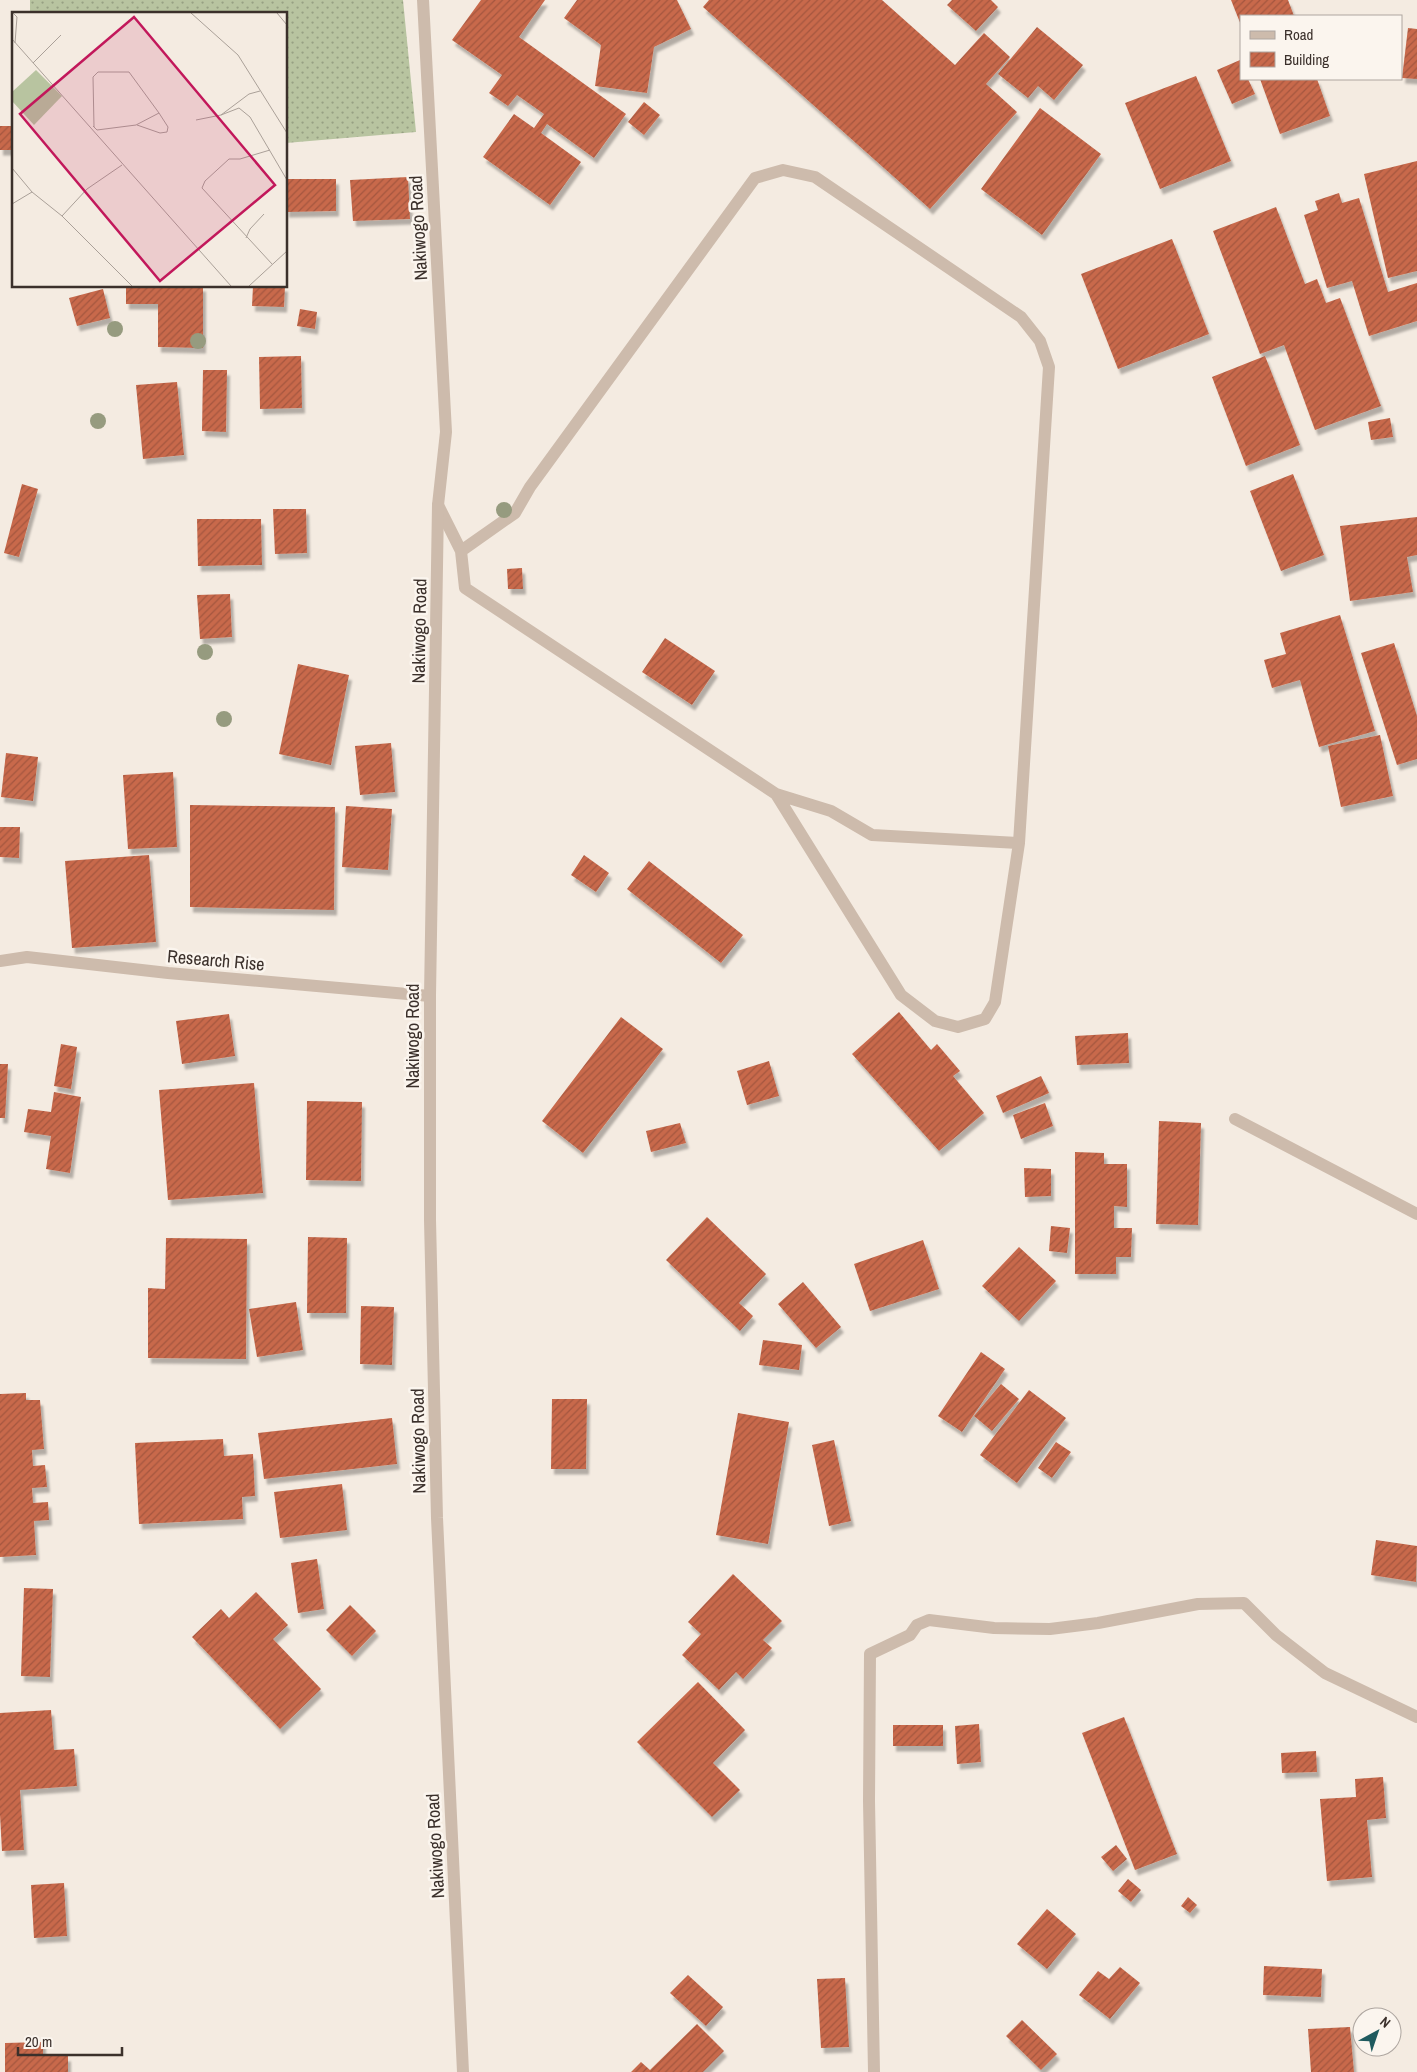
<svg xmlns="http://www.w3.org/2000/svg" width="1417" height="2072" font-family="'Archivo Narrow',sans-serif">
<style>
.grass{fill:url(#grass-dots)}
.building{fill:url(#building-hatch);filter:url(#shadow)}
.lines{fill:none;stroke-linecap:round;stroke-linejoin:round}
.service{stroke:#cdbbac;stroke-width:12}
.minor{stroke:#cdbbac;stroke-width:12}
.tertiary{stroke:#cdbbac;stroke-width:12}
.tree{fill:#969b7f}
.labels{text-anchor:middle;dominant-baseline:central;stroke-width:5;stroke-linejoin:round;paint-order:stroke}
.street-label{font-size:18px;fill:#3b302b;stroke:#fbf5ee}
.inset-road{fill:none;stroke:#aaa098;stroke-width:1}
.view{fill:#c2185b;fill-opacity:0.15;stroke:#c2185b;stroke-width:2.5}
.inset-edge{fill:none;stroke:#3b302b;stroke-width:2.5}
</style>
<defs>
<pattern id="grass-dots" width="8" height="8" patternUnits="userSpaceOnUse" patternTransform="scale(1.25)"><rect width="8" height="8" fill="#b8c4a0"/><path d="M2 2h.1M6 6h.1" fill="none" stroke="#97a083" stroke-width="1.8" stroke-linecap="round"/></pattern>
<pattern id="building-hatch" width="6" height="6" patternUnits="userSpaceOnUse" patternTransform="scale(1.25)"><rect width="6" height="6" fill="#c8694b"/><path d="M-1 1l2-2M0 6l6-6M5 7l2-2" fill="none" stroke="#a4573f"/></pattern>
<filter id="shadow"><feDropShadow dx="3" dy="5.5" stdDeviation="1" flood-color="#0004"/></filter>
</defs>
<rect width="100%" height="100%" fill="#f4ebe1"/>
<path class="grass" d="M30,0H403L416,132L286,143V14H30Z"/>
<path class="building" d="M481,0H545L519,37L626,114L594,158L547,124L541,133L581,162L550,205L483,157L514,114L534,128L544,114L517,95L508,106L489,93L502,75L452,40Z
M577,0H677L691,29L654,47L647,93L595,86L601,45L564,18Z
M709,0H882L955,65L984,33L1010,57L986,84L1017,112L930,209L703,7Z
M952,0H991L998,7L976,31L947,5Z
M1231,0H1288L1294,16H1241V25Z
M1037,27L1083,65L1054,100L1038,86L1028,98L998,74Z
M1408,28L1417,29V79L1402,78Z
M1240,60L1241,79H1248L1255,94L1232,104L1217,70Z
M1196,76L1231,161L1160,189L1125,103Z
M1260,79H1317L1330,116L1280,134Z
M644,102L660,115L644,135L628,122Z
M1040,108L1101,154L1042,235L981,189Z
M0,126H14V150H0Z
M1417,161V271L1388,278L1364,174Z
M408,177L410,219L353,221L350,180Z
M286,179H336V211L286,212Z
M1339,193L1342,203L1359,198L1388,292L1417,283V321L1369,336L1352,281L1327,288L1304,215L1318,210L1315,201Z
M1276,207L1305,284L1317,279L1326,303L1340,298L1381,406L1315,430L1284,345L1260,354L1213,231Z
M1172,239L1209,334L1118,369L1081,274Z
M126,286H203V348L158,347V304H126Z
M253,286H285L284,307L252,306Z
M103,289L110,318L77,326L69,298Z
M300,309L317,312L315,329L297,326Z
M301,356L302,408L260,409L259,357Z
M1265,356L1300,445L1246,466L1212,377Z
M203,370H227L226,432L202,431Z
M177,382L184,455L143,459L136,385Z
M1390,418L1393,437L1371,440L1368,422Z
M1293,474L1324,555L1281,571L1250,491Z
M22,484L38,489L19,557L4,553Z
M273,509H306L307,553L275,554Z
M1417,517V555L1407,557L1413,592L1350,601L1340,526Z
M197,519H261L262,565L198,566Z
M522,568L523,589H508L507,569Z
M230,594L232,637L200,639L197,595Z
M1340,615L1375,731L1319,747L1300,680L1272,688L1264,660L1286,654L1280,633Z
M665,638L715,671L692,705L642,672Z
M1394,643L1417,716V759L1397,765L1361,653Z
M298,664L349,675L331,765L279,754Z
M1380,735L1393,796L1341,807L1328,746Z
M391,743L395,792L360,795L355,746Z
M6,753L38,757L33,801L1,797Z
M173,772L177,847L128,849L123,775Z
M190,805L335,807L334,910L190,907Z
M346,806L392,809L388,870L342,867Z
M0,827H20L19,858L0,857Z
M149,855L156,942L72,948L65,861Z
M584,855L609,873L596,892L571,875Z
M649,861L743,935L721,963L627,889Z
M899,1012L931,1050L937,1044L960,1071L953,1076L984,1113L939,1151L852,1054Z
M229,1014L235,1056L182,1064L176,1021Z
M621,1017L663,1049L583,1153L542,1121Z
M1128,1033L1129,1063L1077,1065L1075,1036Z
M61,1044L77,1047L71,1089L54,1086Z
M769,1061L779,1096L747,1105L737,1071Z
M0,1064H8L5,1118H0Z
M1041,1076L1049,1093L1003,1113L996,1096Z
M254,1083L263,1193L168,1200L159,1090Z
M54,1092L81,1097L70,1173L46,1169L51,1136L24,1132L28,1109L51,1112Z
M307,1101L362,1102L361,1181L306,1180Z
M1045,1103L1053,1126L1021,1139L1013,1115Z
M1159,1121L1201,1123L1198,1225L1156,1224Z
M680,1123L686,1143L651,1152L646,1131Z
M1075,1152L1104,1153V1164H1127V1207L1114,1206V1228H1132L1131,1257H1116V1274H1075Z
M1024,1168L1051,1169V1196L1025,1197Z
M707,1217L766,1274L739,1303L753,1316L740,1331L666,1260Z
M1051,1226L1070,1228L1067,1253L1049,1251Z
M308,1237L347,1238L346,1313H307Z
M166,1238L247,1239L246,1359L148,1358V1288L165,1289Z
M923,1240L939,1289L870,1311L854,1264Z
M1019,1247L1056,1281L1019,1321L982,1286Z
M803,1282L841,1327L816,1348L778,1304Z
M296,1302L303,1350L257,1357L249,1309Z
M361,1306L394,1307L392,1365L360,1364Z
M763,1340L802,1345L799,1370L759,1365Z
M981,1352L1005,1369L962,1432L938,1416Z
M1001,1384L1019,1399L992,1431L974,1416Z
M1029,1390L1066,1418L1017,1483L980,1455Z
M26,1393V1400H40L44,1449L32,1450L33,1466L45,1465L47,1487L32,1488L33,1503L48,1502L49,1520L34,1521L36,1555L0,1557V1394Z
M552,1399H587L586,1469H551Z
M738,1413L789,1422L768,1544L716,1535Z
M392,1418L397,1464L264,1479L258,1433Z
M223,1439L224,1456L253,1454L255,1496L242,1497L243,1519L139,1524L135,1443Z
M834,1440L851,1521L829,1526L812,1445Z
M1056,1442L1071,1452L1052,1478L1038,1468Z
M342,1484L347,1530L280,1538L274,1492Z
M1376,1540L1417,1546L1416,1582L1371,1575Z
M317,1559L324,1609L298,1613L291,1563Z
M733,1574L782,1621L763,1640L772,1648L743,1679L736,1672L719,1690L682,1655L701,1634L688,1622Z
M24,1588L53,1589L50,1677L21,1676Z
M256,1592L288,1625L273,1639L321,1689L280,1729L192,1637L221,1609L229,1618Z
M350,1605L376,1631L352,1656L326,1630Z
M698,1682L745,1730L713,1763L740,1790L712,1817L637,1742Z
M51,1710L54,1750L74,1749L77,1786L20,1790L24,1850L2,1851L0,1815V1713Z
M1124,1717L1177,1854L1135,1870L1082,1733Z
M979,1724L981,1762L957,1764L955,1726Z
M893,1725H943V1746H893Z
M1316,1751L1317,1772L1282,1773L1281,1753Z
M1383,1777L1386,1818L1367,1820L1372,1877L1327,1881L1320,1799L1356,1797L1355,1779Z
M1116,1845L1127,1859L1113,1871L1101,1857Z
M1128,1879L1141,1890L1131,1902L1118,1891Z
M64,1883L67,1936L34,1938L31,1885Z
M1188,1897L1197,1905L1190,1913L1181,1906Z
M1047,1909L1076,1934L1047,1969L1017,1944Z
M1264,1966L1322,1969L1321,1997L1263,1995Z
M1120,1967L1140,1983L1110,2019L1079,1995L1098,1971L1109,1979Z
M688,1975L723,2007L706,2026L670,1993Z
M845,1978L849,2047L821,2048L817,1979Z
M1022,2020L1057,2054L1041,2070L1006,2036Z
M697,2024L724,2051L703,2072H631L641,2062L650,2070Z
M1350,2027L1354,2072H1311L1308,2029Z
M43,2042V2056H68V2072H5V2043Z"/>
<g class="lines">
<path class="service" d="M438,505L461,551L465,588L776,794L831,811L872,835L1019,843L1049,367L1040,341L1021,317L815,177L783,170L755,178L530,487L515,513L461,551
M776,794L901,995L935,1021L958,1027L985,1019L995,1002L1019,843"/>
<path class="minor" d="M0,961L27,957L168,973L430,996
M1235,1119L1417,1214
M874,2072L869,1801L870,1654L910,1635L917,1625L929,1620L994,1628L1050,1629L1098,1623L1198,1604L1244,1603L1276,1635L1325,1673L1417,1717"/>
<path class="tertiary" d="M423,0L446,432L438,505L430,996V1220L437,1518L463,2072"/>
</g>
<g class="tree">
<circle cx="115" cy="329" r="8"/>
<circle cx="198" cy="341" r="8"/>
<circle cx="98" cy="421" r="8"/>
<circle cx="504" cy="510" r="8"/>
<circle cx="205" cy="652" r="8"/>
<circle cx="224" cy="719" r="8"/>
</g>
<g class="labels">
<g class="street-label">
<text transform="translate(418 228) rotate(-93)">Nakiwogo Road</text>
<text transform="translate(419 631) rotate(-89)">Nakiwogo Road</text>
<text transform="translate(216 960) rotate(5)">Research Rise</text>
<text transform="translate(412 1036) rotate(-90)">Nakiwogo Road</text>
<text transform="translate(418 1441) rotate(-91)">Nakiwogo Road</text>
<text transform="translate(435 1846) rotate(-93)">Nakiwogo Road</text>
</g>
</g>
<g transform="translate(12 12)">
<rect width="275" height="275" fill="#f4ebe1"/>
<path d="M24,58L50,84L22,113L0,89V80Z" fill="#b8c4a0"/>
<path class="inset-road" d="M1,1L5,5L3,31M179,1L226,43L275,121M265,1L275,13M0,27L219,274M21,51L49,23M209,103L227,96L238,105L275,168M184,108L209,103L237,82L248,79M125,113L148,121L155,120L156,115L147,101M81,114L85,118L124,113L147,101L117,60H86L81,65L82,115M258,138L228,147H217L193,169L190,176L260,252M0,156L20,180L50,204L120,274M0,192L20,180M50,204L75,177L110,153M234,226L238,217L252,202M237,274L275,239"/>
<path class="view" d="M122,5L263,173L148,269L8,102Z"/>
<rect width="275" height="275" class="inset-edge"/>
</g>
<rect x="1240" y="15" width="162" height="65" fill="#fbf5ee" stroke="#aea6a0"/>
<rect x="1250" y="31" width="25" height="8" fill="#cdbbac" stroke="#aea6a0"/>
<text x="1284" y="40" font-size="15" fill="#3b302b">Road</text>
<rect x="1250" y="52" width="25" height="15" fill="url(#building-hatch)" stroke="#aea6a0"/>
<text x="1284" y="65" font-size="15" fill="#3b302b">Building</text>
<g transform="translate(1377 2032) rotate(40)"><circle r="24" fill="#fbf5ee" stroke="#aea6a0"/>
<path d="M0-4L9 19L0 12L-9 19Z" fill="#1f5a5e"/>
<text y="-8" font-size="14" font-weight="bold" text-anchor="middle" fill="#3b302b">N</text>
</g>
<path d="M18 2047v8h104v-8" fill="none" stroke="#3b302b" stroke-width="2.5"/>
<text x="25" y="2047" font-size="15" fill="#3b302b" stroke="#fbf5ee" stroke-width="4" paint-order="stroke">20 m</text>
</svg>
